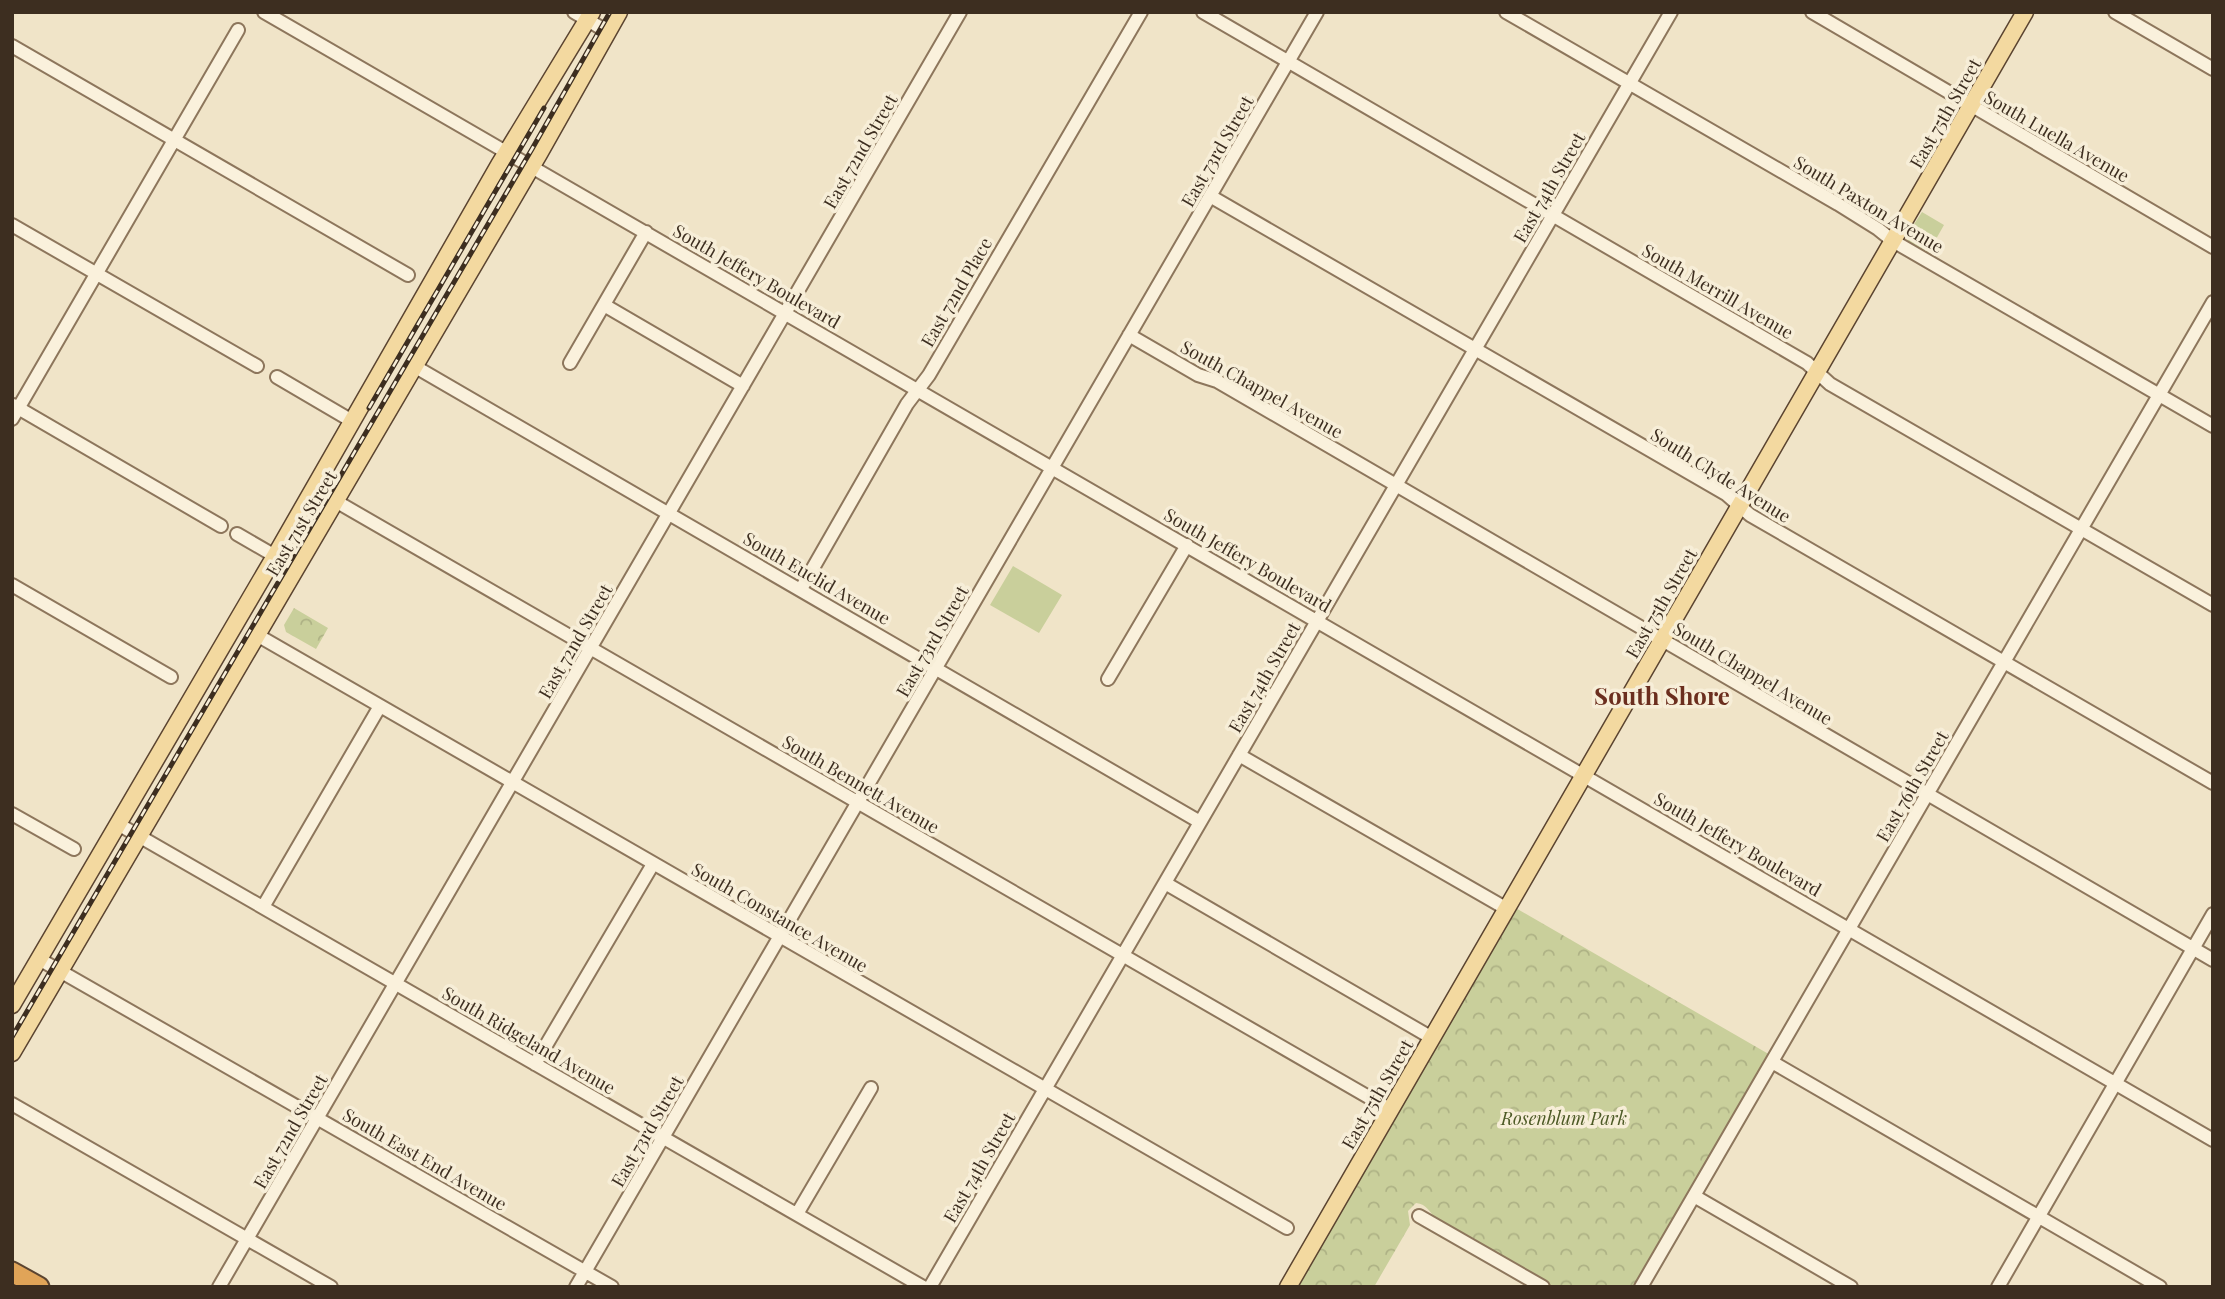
<svg xmlns="http://www.w3.org/2000/svg" width="2225" height="1299" font-family="'Playfair Display',serif">
<style>
.green{fill:#c9cf9b}
.park{fill:url(#park-crowns)}
.lines{fill:none;stroke-linecap:round;stroke-linejoin:round}
.minor-casing{stroke:#8d765c;stroke-width:16}
.major-casing{stroke:#5b4430;stroke-width:19}
.highway-casing{stroke:#5b4430;stroke-width:23}
.minor{stroke:#faf1dc;stroke-width:12}
.major{stroke:#f3d9a0;stroke-width:16}
.highway{stroke:#e0a458;stroke-width:19}
.rail-casing{stroke:#3d2e20;stroke-width:5}
.rail{stroke:#f7eed8;stroke-width:2.5;stroke-dasharray:8;stroke-linecap:butt}
.labels{text-anchor:middle;dominant-baseline:central;stroke-width:7;stroke-linejoin:round;paint-order:stroke}
.street-label{font-size:18px;fill:#3d2e20;stroke:#f7eed8}
.park-label{font-size:18px;font-style:italic;fill:#4d5a26;stroke:#f7eed8}
.district-label{font-size:24px;font-weight:bold;fill:#6b2e1e;stroke:#f7eed8}
</style>
<defs>
<pattern id="park-crowns" width="20" height="18" patternUnits="userSpaceOnUse" patternTransform="scale(1.75)"><rect width="20" height="18" fill="#c9cf9b"/><path d="M2 6a3 3 0 1 1 6 0M12 15a3 3 0 1 1 6 0" fill="none" stroke="#aeb285"/></pattern>
</defs>
<rect width="100%" height="100%" fill="#f0e4c8"/>
<path class="green" d="M1922,212L1944,225L1928,253L1908,241L1907,235Z
M1013,566L1062,595L1039,633L990,605Z"/>
<path class="park" d="M294,608L328,628L316,649L286,632L284,625Z
M1514,907L1772,1056L1638,1287H1552L1437,1220C1430,1213 1427,1204 1416,1203L1408,1211L1410,1225L1374,1287H1294Z"/>
<g class="lines">
<g class="minor-casing">
<path id="minor" d="M264,12L2213,1140
M574,12L608,32
M1203,12L1807,363L1830,384L2213,605
M1506,12L1838,204L1878,229L1893,241L2213,426
M1812,12L2213,247
M2115,12L2213,69
M12,46L408,275
M1210,196L1726,494L1750,515L2213,783
M12,225L257,366
M604,305L743,386
M1129,335L1198,375L1217,381L2213,960
M570,363L646,232
M414,366L1200,822
M277,377L352,421
M13,405L221,526
M12,419L238,30
M313,488L1391,1110
M237,534L275,556
M12,585L171,677
M801,589L907,404L929,375L1141,12
M257,635L1287,1228
M1108,679L1187,545
M1239,755L1507,909
M12,814L74,849
M118,824L923,1287
M1165,883L1432,1038
M263,907L380,706
M39,959L612,1287
M1772,1062L2160,1287
M535,1064L653,864
M12,1104L331,1287
M1694,1196L1851,1287
M797,1214L871,1088
M1419,1216L1543,1287
M219,1287L960,12
M576,1287L1317,12
M930,1287L1671,12
M1641,1287L2213,302
M1998,1287L2213,914"/>
</g>
<g class="major-casing">
<path id="major" d="M12,1005L275,556L499,165L592,12
M12,1053L539,154L619,12
M1288,1287L2025,12"/>
</g>
<g class="highway-casing">
<path id="highway" d="M12,1272L39,1287"/>
</g>
<use href="#minor" class="minor"/>
<use href="#major" class="major"/>
<use href="#highway" class="highway"/>
<g class="rail-casing">
<path id="rail" d="M369,408L544,108
M12,1037L532,149L610,12"/>
</g>
<use href="#rail" class="rail"/>
</g>
<g class="labels">
<g class="street-label">
<text transform="translate(1945 113) rotate(-60)">East 75th Street</text>
<text transform="translate(2057 136) rotate(30)">South Luella Avenue</text>
<text transform="translate(860 151) rotate(-60)">East 72nd Street</text>
<text transform="translate(1217 151) rotate(-60)">East 73rd Street</text>
<text transform="translate(1549 187) rotate(-60)">East 74th Street</text>
<text transform="translate(1869 204) rotate(31)">South Paxton Avenue</text>
<text transform="translate(757 276) rotate(30)">South Jeffery Boulevard</text>
<text transform="translate(1718 291) rotate(30)">South Merrill Avenue</text>
<text transform="translate(956 292) rotate(-60)">East 72nd Place</text>
<text transform="translate(1262 389) rotate(29)">South Chappel Avenue</text>
<text transform="translate(1721 475) rotate(32)">South Clyde Avenue</text>
<text transform="translate(301 523) rotate(-59)">East 71st Street</text>
<text transform="translate(1248 560) rotate(30)">South Jeffery Boulevard</text>
<text transform="translate(817 578) rotate(30)">South Euclid Avenue</text>
<text transform="translate(1661 603) rotate(-60)">East 75th Street</text>
<text transform="translate(575 641) rotate(-60)">East 72nd Street</text>
<text transform="translate(932 641) rotate(-60)">East 73rd Street</text>
<text transform="translate(1753 673) rotate(31)">South Chappel Avenue</text>
<text transform="translate(1264 677) rotate(-60)">East 74th Street</text>
<text transform="translate(861 784) rotate(30)">South Bennett Avenue</text>
<text transform="translate(1912 786) rotate(-60)">East 76th Street</text>
<text transform="translate(1738 844) rotate(30)">South Jeffery Boulevard</text>
<text transform="translate(780 917) rotate(30)">South Constance Avenue</text>
<text transform="translate(529 1040) rotate(30)">South Ridgeland Avenue</text>
<text transform="translate(1377 1094) rotate(-60)">East 75th Street</text>
<text transform="translate(290 1131) rotate(-60)">East 72nd Street</text>
<text transform="translate(647 1131) rotate(-60)">East 73rd Street</text>
<text transform="translate(425 1159) rotate(30)">South East End Avenue</text>
<text transform="translate(979 1167) rotate(-60)">East 74th Street</text>
</g>
<g class="park-label">
<text x="1564" y="1118">Rosenblum Park</text>
</g>
<g class="district-label">
<text x="1662" y="695">South Shore</text>
</g>
</g>
<rect width="2225" height="1299" fill="none" stroke="#3d2e20" stroke-width="28"/>
</svg>
